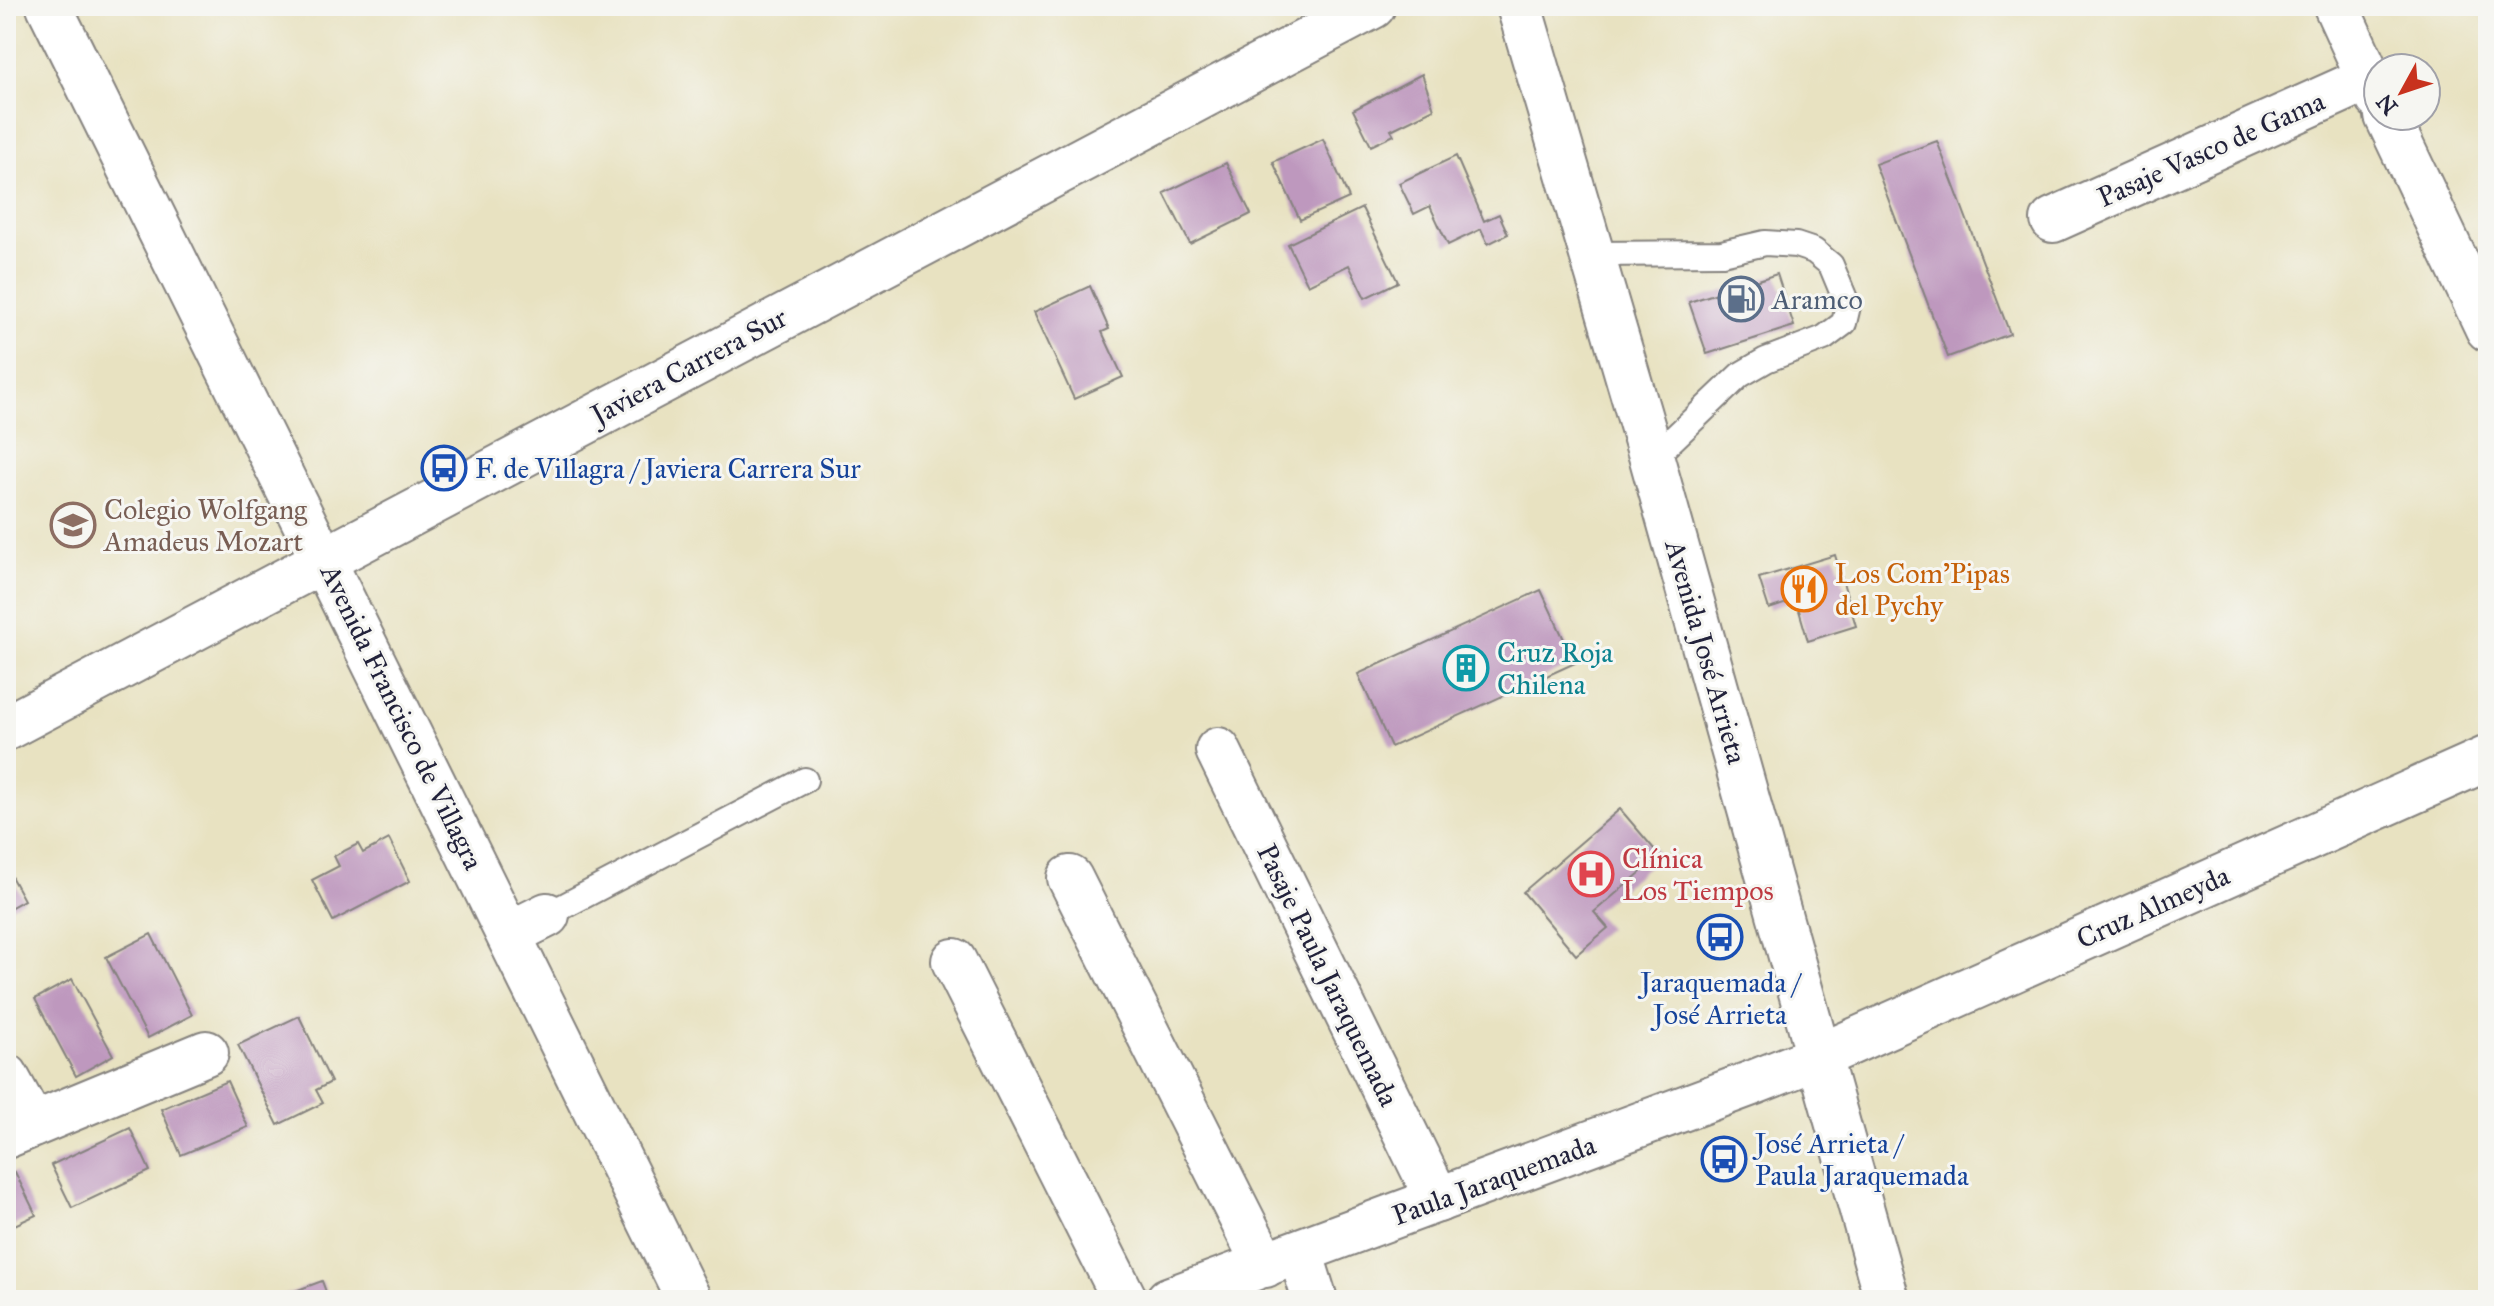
<svg xmlns="http://www.w3.org/2000/svg" width="2494" height="1306" font-family="'IM FELL Great Primer',serif">
<style>
.building{fill:#be98be}
.lines{fill:none;stroke-linecap:round;stroke-linejoin:round}
.service-casing{stroke:#85827e;stroke-width:28}
.minor-casing{stroke:#85827e;stroke-width:48}
.tertiary-casing{stroke:#85827e;stroke-width:48}
.secondary-casing{stroke:#85827e;stroke-width:48}
.service{stroke:#fff;stroke-width:24}
.minor{stroke:#fff;stroke-width:44}
.tertiary{stroke:#fff;stroke-width:44}
.secondary{stroke:#fff;stroke-width:44}
.labels{text-anchor:middle;dominant-baseline:central;stroke-width:6;stroke-linejoin:round;paint-order:stroke}
.street-label{font-size:28px;fill:#22223b;stroke:#f6f6f2}
.service-label{font-size:28px;fill:#4e5e75;stroke:#f6f6f2;text-anchor:start}
.transit-label{font-size:28px;fill:#164399;stroke:#f6f6f2;text-anchor:start}
.education-label{font-size:28px;fill:#785e54;stroke:#f6f6f2;text-anchor:start}
.food-label{font-size:28px;fill:#c56008;stroke:#f6f6f2;text-anchor:start}
.culture-label{font-size:28px;fill:#0d838f;stroke:#f6f6f2;text-anchor:start}
.health-label{font-size:28px;fill:#be3a42;stroke:#f6f6f2;text-anchor:start}
</style>
<rect width="100%" height="100%" fill="#f6f6f2"/>
<filter id="ink" filterUnits="userSpaceOnUse"><feTurbulence type="fractalNoise" baseFrequency=".0125" numOctaves="2"/><feDisplacementMap in="SourceGraphic" scale="16" xChannelSelector="R" yChannelSelector="G"/><feConvolveMatrix kernelMatrix="1 2 1 2 8 2 1 2 1" color-interpolation-filters="sRGB"/></filter>
<filter id="wash" filterUnits="userSpaceOnUse"><feTurbulence type="fractalNoise" baseFrequency=".006" numOctaves="4" result="noise"/><feDisplacementMap in="SourceGraphic" scale="32" xChannelSelector="R" yChannelSelector="G"/><feGaussianBlur stdDeviation="1.8" result="paint"/><feColorMatrix in="noise" values="0 0 0 0 0 0 0 0 0 0 0 0 0 0 0 0 0 1.4 0 .05"/><feComposite in="paint" operator="in"/></filter>
<g filter="url(#wash)">
<rect width="100%" height="100%" fill="#e8e2c1"/>
<g id="blocks">
<path class="building" d="M1422,74L1434,109L1391,130L1394,135L1371,146L1353,110Z
M1323,139L1349,198L1300,220L1273,162Z
M1937,141L2010,334L1948,357L1875,164Z
M1456,156L1484,221L1499,214L1508,234L1488,244L1481,229L1448,245L1430,206L1414,214L1399,183Z
M1226,163L1251,214L1190,244L1164,193Z
M1362,208L1398,282L1365,298L1349,265L1308,285L1288,244Z
M1777,274L1794,326L1707,354L1689,302Z
M1090,286L1109,329L1102,332L1123,377L1074,399L1034,312Z
M1835,555L1856,626L1808,641L1796,600L1769,609L1759,578Z
M1541,590L1575,663L1391,747L1358,674Z
M1620,809L1660,856L1594,912L1608,928L1576,955L1523,892Z
M389,839L410,881L333,921L312,880L339,866L334,856L358,844L363,853Z
M6,867L24,900L6,910Z
M151,934L192,1015L148,1038L106,957Z
M72,979L113,1055L76,1076L35,999Z
M299,1016L331,1082L316,1090L323,1103L278,1125L238,1045Z
M227,1081L248,1127L181,1155L161,1109Z
M130,1128L150,1171L72,1208L51,1165Z
M15,1172L36,1215L6,1229V1177Z
M322,1281L329,1300H271Z"/>
</g>
</g>
<g filter="url(#ink)">
<use href="#blocks" fill-opacity="0" stroke="#85827e" stroke-width="2"/>
<g class="lines">
<g class="service-casing">
<path id="service" d="M1592,254L1722,253L1765,243L1796,245L1814,251L1831,265L1848,306L1844,323L1824,338L1766,360L1740,375L1652,459
M547,915L805,780"/>
</g>
<g class="minor-casing">
<path id="minor" d="M2336,6L2378,98
M2387,116L2488,329
M2053,220L2369,78
M1218,750L1438,1200
M1070,878L1265,1265
M509,934L547,915
M954,961L1125,1300
M6,1076L33,1125
M6,1136L206,1053
M1300,1252L1315,1300"/>
</g>
<g class="tertiary-casing">
<path id="tertiary" d="M49,6L689,1300
M6,728L1373,6
M1168,1300L1752,1083L1818,1057L2488,758"/>
</g>
<g class="secondary-casing">
<path id="secondary" d="M1519,6L1652,459L1887,1300"/>
</g>
<use href="#service" class="service"/>
<use href="#minor" class="minor"/>
<use href="#tertiary" class="tertiary"/>
<use href="#secondary" class="secondary"/>
</g>
</g>
<defs>
<g id="fuel-ring" transform="scale(2.3)"><circle r="9.5" fill="#f6f6f2" stroke="#5c6f8a" stroke-width="1.5"/><path d="M-5.5-6h7V0h2V4h1.3V-2.5L3-4.5l.8-.8L6-3V5H2.5V1h-1V6h-7ZM-4.2-4.7v3.2H.2V-4.7Z" fill="#5c6f8a"/></g>
<g id="bus-ring" transform="scale(2.3)"><circle r="9.5" fill="#f6f6f2" stroke="#1a4fb4" stroke-width="1.5"/><path d="M-5-6H5V4H4V6H2V4H-2V6H-4V4H-5ZM-3.5-4V0h7V-4ZM-3.5 1.2v1.5H-2V1.2ZM2 1.2v1.5H3.5V1.2Z" fill="#1a4fb4"/></g>
<g id="school-ring" transform="scale(2.3)"><circle r="9.5" fill="#f6f6f2" stroke="#8d6e63" stroke-width="1.5"/><path d="M0-5L7-2L0 1L-7-2ZM-4 1L0 2.5L4 1V4Q0 6-4 4Z" fill="#8d6e63"/></g>
<g id="restaurant-ring" transform="scale(2.3)"><circle r="9.5" fill="#f6f6f2" stroke="#e8710a" stroke-width="1.5"/><path d="M-5-6h1v4h1v-4h1v4h1v-4h1v5L-1.5 .5V6h-2V.5L-5-1ZM5-6V6H3V1.5H1.5Q1.5-4 5-6Z" fill="#e8710a"/></g>
<g id="building-ring" transform="scale(2.3)"><circle r="9.5" fill="#f6f6f2" stroke="#0f9aa8" stroke-width="1.5"/><path d="M-4-6H4V6H1V3H-1V6H-4ZM-2.5-4.3h1.7v1.8h-1.7ZM.8-4.3h1.7v1.8H.8ZM-2.5-1h1.7V.8h-1.7ZM.8-1h1.7V.8H.8Z" fill="#0f9aa8"/></g>
<g id="hospital-ring" transform="scale(2.3)"><circle r="9.5" fill="#f6f6f2" stroke="#e0444e" stroke-width="1.5"/><path d="M-5-5h3v3.5h4V-5h3V5h-3V1.5h-4V5h-3Z" fill="#e0444e"/></g>
</defs>
<g fill-rule="evenodd">
<use href="#fuel-ring" x="1741" y="299"/>
<use href="#bus-ring" x="444" y="468"/>
<use href="#school-ring" x="73" y="525"/>
<use href="#restaurant-ring" x="1804" y="589"/>
<use href="#building-ring" x="1466" y="668"/>
<use href="#hospital-ring" x="1591" y="874"/>
<use href="#bus-ring" x="1720" y="937"/>
<use href="#bus-ring" x="1724" y="1159"/>
</g>
<g class="labels">
<g class="street-label">
<text transform="translate(2211 149) rotate(-24)">Pasaje Vasco de Gama</text>
<text transform="translate(689 366) rotate(-28)">Javiera Carrera Sur</text>
<text transform="translate(1706 652) rotate(74)">Avenida José Arrieta</text>
<text transform="translate(402 717) rotate(64)">Avenida Francisco de Villagra</text>
<text transform="translate(2153 907) rotate(-24)">Cruz Almeyda</text>
<text transform="translate(1328 975) rotate(64)">Pasaje Paula Jaraquemada</text>
<text transform="translate(1494 1180) rotate(-20)">Paula Jaraquemada</text>
</g>
<g class="service-label">
<text x="1772" y="299">Aramco</text>
</g>
<g class="transit-label">
<text x="475" y="468">F. de Villagra / Javiera Carrera Sur</text>
<text x="1720" y="982" text-anchor="middle">Jaraquemada /<tspan x="1720" dy="32">José Arrieta</tspan></text>
<text x="1755" y="1143">José Arrieta /<tspan x="1755" dy="32">Paula Jaraquemada</tspan></text>
</g>
<g class="education-label">
<text x="104" y="509">Colegio Wolfgang<tspan x="104" dy="32">Amadeus Mozart</tspan></text>
</g>
<g class="food-label">
<text x="1835" y="573">Los Com'Pipas<tspan x="1835" dy="32">del Pychy</tspan></text>
</g>
<g class="culture-label">
<text x="1497" y="652">Cruz Roja<tspan x="1497" dy="32">Chilena</tspan></text>
</g>
<g class="health-label">
<text x="1622" y="858">Clínica<tspan x="1622" dy="32">Los Tiempos</tspan></text>
</g>
</g>
<rect width="2494" height="1306" fill="none" stroke="#f6f6f2" stroke-width="32"/>
<g transform="translate(2402 92) rotate(230)"><circle r="38" fill="#f6f6f2" stroke="#a1a1a9" stroke-width="2"/>
<path d="M0-6L14 30L0 20L-14 30Z" fill="#c8321e"/>
<text y="-12" font-size="22" font-weight="bold" text-anchor="middle" fill="#22223b">N</text>
</g>
</svg>
